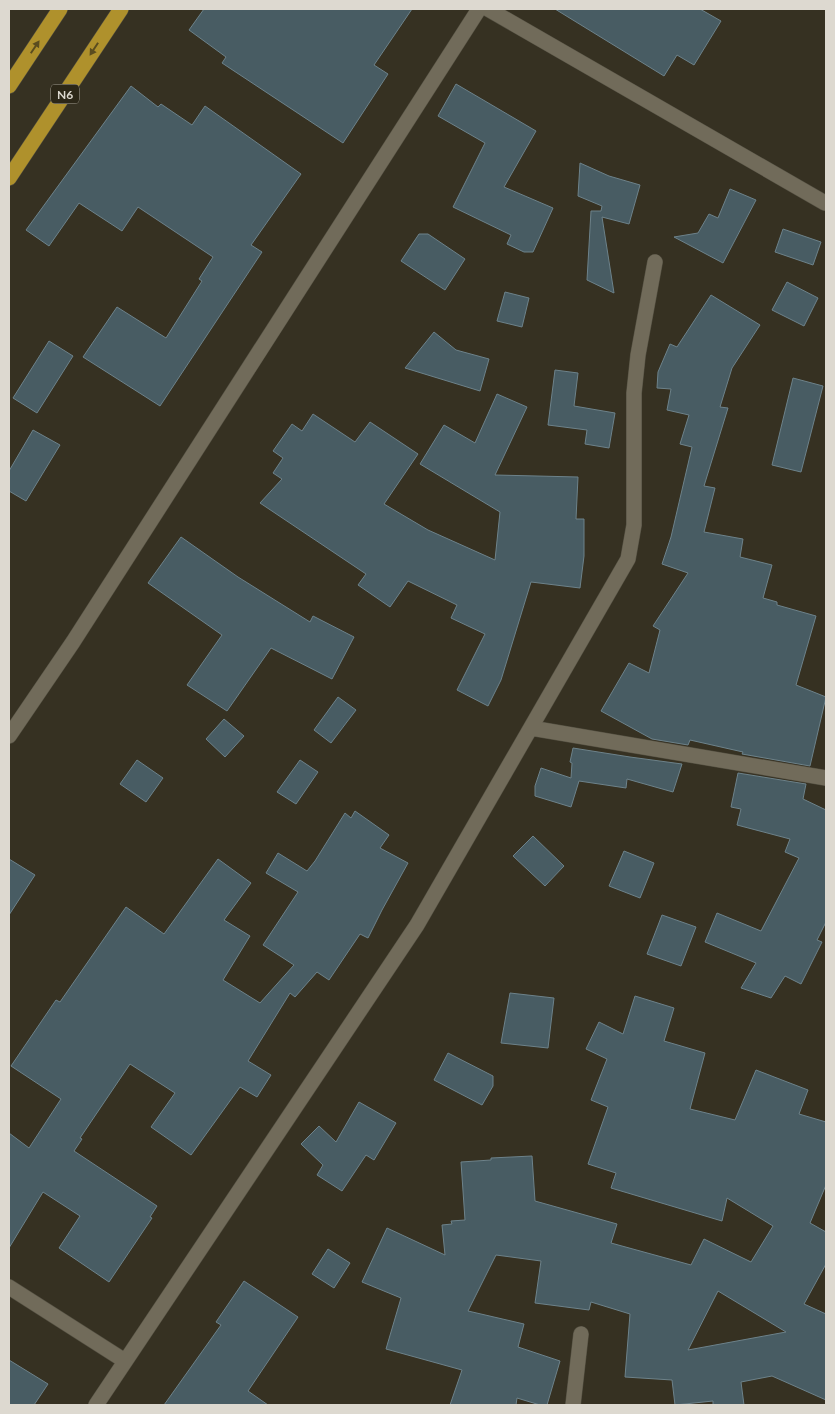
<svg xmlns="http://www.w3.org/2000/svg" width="835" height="1414" font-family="Lato,sans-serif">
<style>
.building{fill:#485c63;stroke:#6d828a;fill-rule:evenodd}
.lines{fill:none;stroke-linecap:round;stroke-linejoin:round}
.minor-casing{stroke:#534f41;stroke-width:16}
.highway-casing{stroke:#534f41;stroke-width:16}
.minor{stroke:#716b5a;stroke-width:15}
.highway{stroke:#af912c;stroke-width:15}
.oneway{fill:#5a4c1f}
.labels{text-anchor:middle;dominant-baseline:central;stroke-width:4;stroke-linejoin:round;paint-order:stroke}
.shield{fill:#2c2718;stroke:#a8a499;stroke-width:1}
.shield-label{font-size:12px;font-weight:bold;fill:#ddd9d0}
</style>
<rect width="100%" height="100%" fill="#363122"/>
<path class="building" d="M204,9H412L374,65L388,74L343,143L222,63L226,57L189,30Z
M555,9H700L721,21L694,65L677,55L664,76Z
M456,84L536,131L504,187L553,208L533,252H524L507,244L511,235L453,207L485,143L438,116Z
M131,86L158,107L161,104L192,125L205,106L301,174L251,245L262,252L160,406L83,357L117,307L166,338L202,281L199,279L213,257L138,207L122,231L79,203L49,246L26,230Z
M580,163L609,176L640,185L629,224L602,217L614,293L587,280L591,211H601L602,206L578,196Z
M730,189L756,200L723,263L674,237L698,233L709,214L718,218Z
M783,229L821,242L813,265L775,252Z
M419,234H428L465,259L445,290L401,261Z
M787,282L818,298L804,326L772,310Z
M505,292L529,298L522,327L497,321Z
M711,295L760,325L732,368L720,407L728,408L704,486L715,488L704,532L743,539L740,557L772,565L763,598L777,602V605L816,616L796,685L826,697L810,766L742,754L743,752L690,740L688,745L652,739L601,711L629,663L649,673L660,630L653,626L688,573L662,564L671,537L692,447L680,444L689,415L667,410L671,389L657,388L658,372L670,344L677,347Z
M434,332L456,350L489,359L480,391L405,368Z
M49,341L73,356L37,413L13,398Z
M555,370L578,373L574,406L615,413L609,448L585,444L587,430L548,425Z
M793,378L823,386L801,472L772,465Z
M497,394L527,407L495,475L578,477L576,519H584V556L580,588L531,582L501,680L488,706L457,690L485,634L451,618L457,605L408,581L390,607L358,585L366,574L260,503L282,479L273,473L283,458L273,451L292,424L302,431L313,414L355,442L370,422L418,454L384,504L428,530L495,560L500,512L420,464L444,425L475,443Z
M33,430L60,445L26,501L9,491V471Z
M181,537L238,577L310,622L313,616L354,637L332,679L271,648L227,711L187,685L222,635L148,583Z
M338,697L356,710L331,743L314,730Z
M224,719L244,736L225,757L206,739Z
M573,748L630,757L682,764L673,792L627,779L626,788L579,781L571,807L535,796V786L541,768L571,778L572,763L570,762Z
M137,760L163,778L146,802L120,784Z
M300,760L318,772L296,804L277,792Z
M738,773L806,784L803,799L826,810V922L817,940L822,942L801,984L785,976L771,998L741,988L756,963L705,942L717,913L761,931L799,858L785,852L790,839L737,825L741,809L731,807Z
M355,811L389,835L380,848L408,863L382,910L368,938L360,934L329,980L317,972L295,997L290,993L248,1061L271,1075L257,1097L240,1087L191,1155L151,1127L175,1093L130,1064L80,1138L82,1139L74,1151L157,1206L150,1217L152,1218L109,1282L59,1248L80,1216L43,1192L9,1248V1133L29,1148L61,1099L11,1066L56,1000L60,1002L126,907L164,934L218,859L251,883L224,920L250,936L223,980L260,1003L294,965L263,945L298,892L266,873L278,853L307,871L315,861L345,813L351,818Z
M533,836L564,866L545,886L513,856Z
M624,851L654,863L640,898L609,886Z
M9,859L35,875L9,915Z
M662,915L696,927L681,966L647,954Z
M510,993L554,998L548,1048L501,1043Z
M635,996L674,1008L664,1041L705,1053L690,1109L735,1120L756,1070L808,1090L799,1114L826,1122V1185L810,1223L826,1232V1264L804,1304L826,1314V1400L772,1376L741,1382L744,1405H713V1401L675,1405L672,1380L625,1377L630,1314L591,1302L589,1310L535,1303L541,1261L496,1255L468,1311L524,1324L518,1347L560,1361L547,1405H540L517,1398L516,1405H450L462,1370L386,1349L401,1298L362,1282L387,1228L445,1255L442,1225L452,1224L451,1221L465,1220L461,1162L491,1160V1158L532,1156L535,1201L617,1224L611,1243L691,1265L704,1239L751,1262L773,1226L727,1198L722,1221L611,1188L616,1173L588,1164L608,1107L591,1100L607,1059L586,1049L599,1022L623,1034ZM718,1291L786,1332L688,1350Z
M448,1053L493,1076V1086L482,1105L434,1080Z
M359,1102L396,1123L374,1160L366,1155L342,1191L317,1175L323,1165L301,1144L319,1126L336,1142Z
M328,1249L350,1263L334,1288L312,1274Z
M244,1281L298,1317L248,1391L268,1405H164L221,1325L216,1322Z
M9,1360L48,1384L34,1405H9Z"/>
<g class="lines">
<g class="minor-casing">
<path id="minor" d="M488,9L825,203
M531,728L826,778
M9,736L73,642L479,9
M9,1287L125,1361
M96,1405L417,925L628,559L634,525V393L638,355L655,262
M573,1405L581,1334"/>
</g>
<g class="highway-casing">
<path id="highway" d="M9,86L60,9
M9,178L121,9"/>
</g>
<use href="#minor" class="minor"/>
<use href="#highway" class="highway"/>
</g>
<defs><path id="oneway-solid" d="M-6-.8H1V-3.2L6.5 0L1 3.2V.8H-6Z" transform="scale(1.25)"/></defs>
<g class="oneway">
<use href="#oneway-solid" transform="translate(35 47) rotate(-56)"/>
<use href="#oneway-solid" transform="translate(94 49) rotate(123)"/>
</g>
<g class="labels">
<rect class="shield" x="51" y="84.5" width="28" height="19" rx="4"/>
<g class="shield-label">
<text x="65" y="94">N6</text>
</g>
</g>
<rect width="835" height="1414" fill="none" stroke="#ddd9d0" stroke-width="20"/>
</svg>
